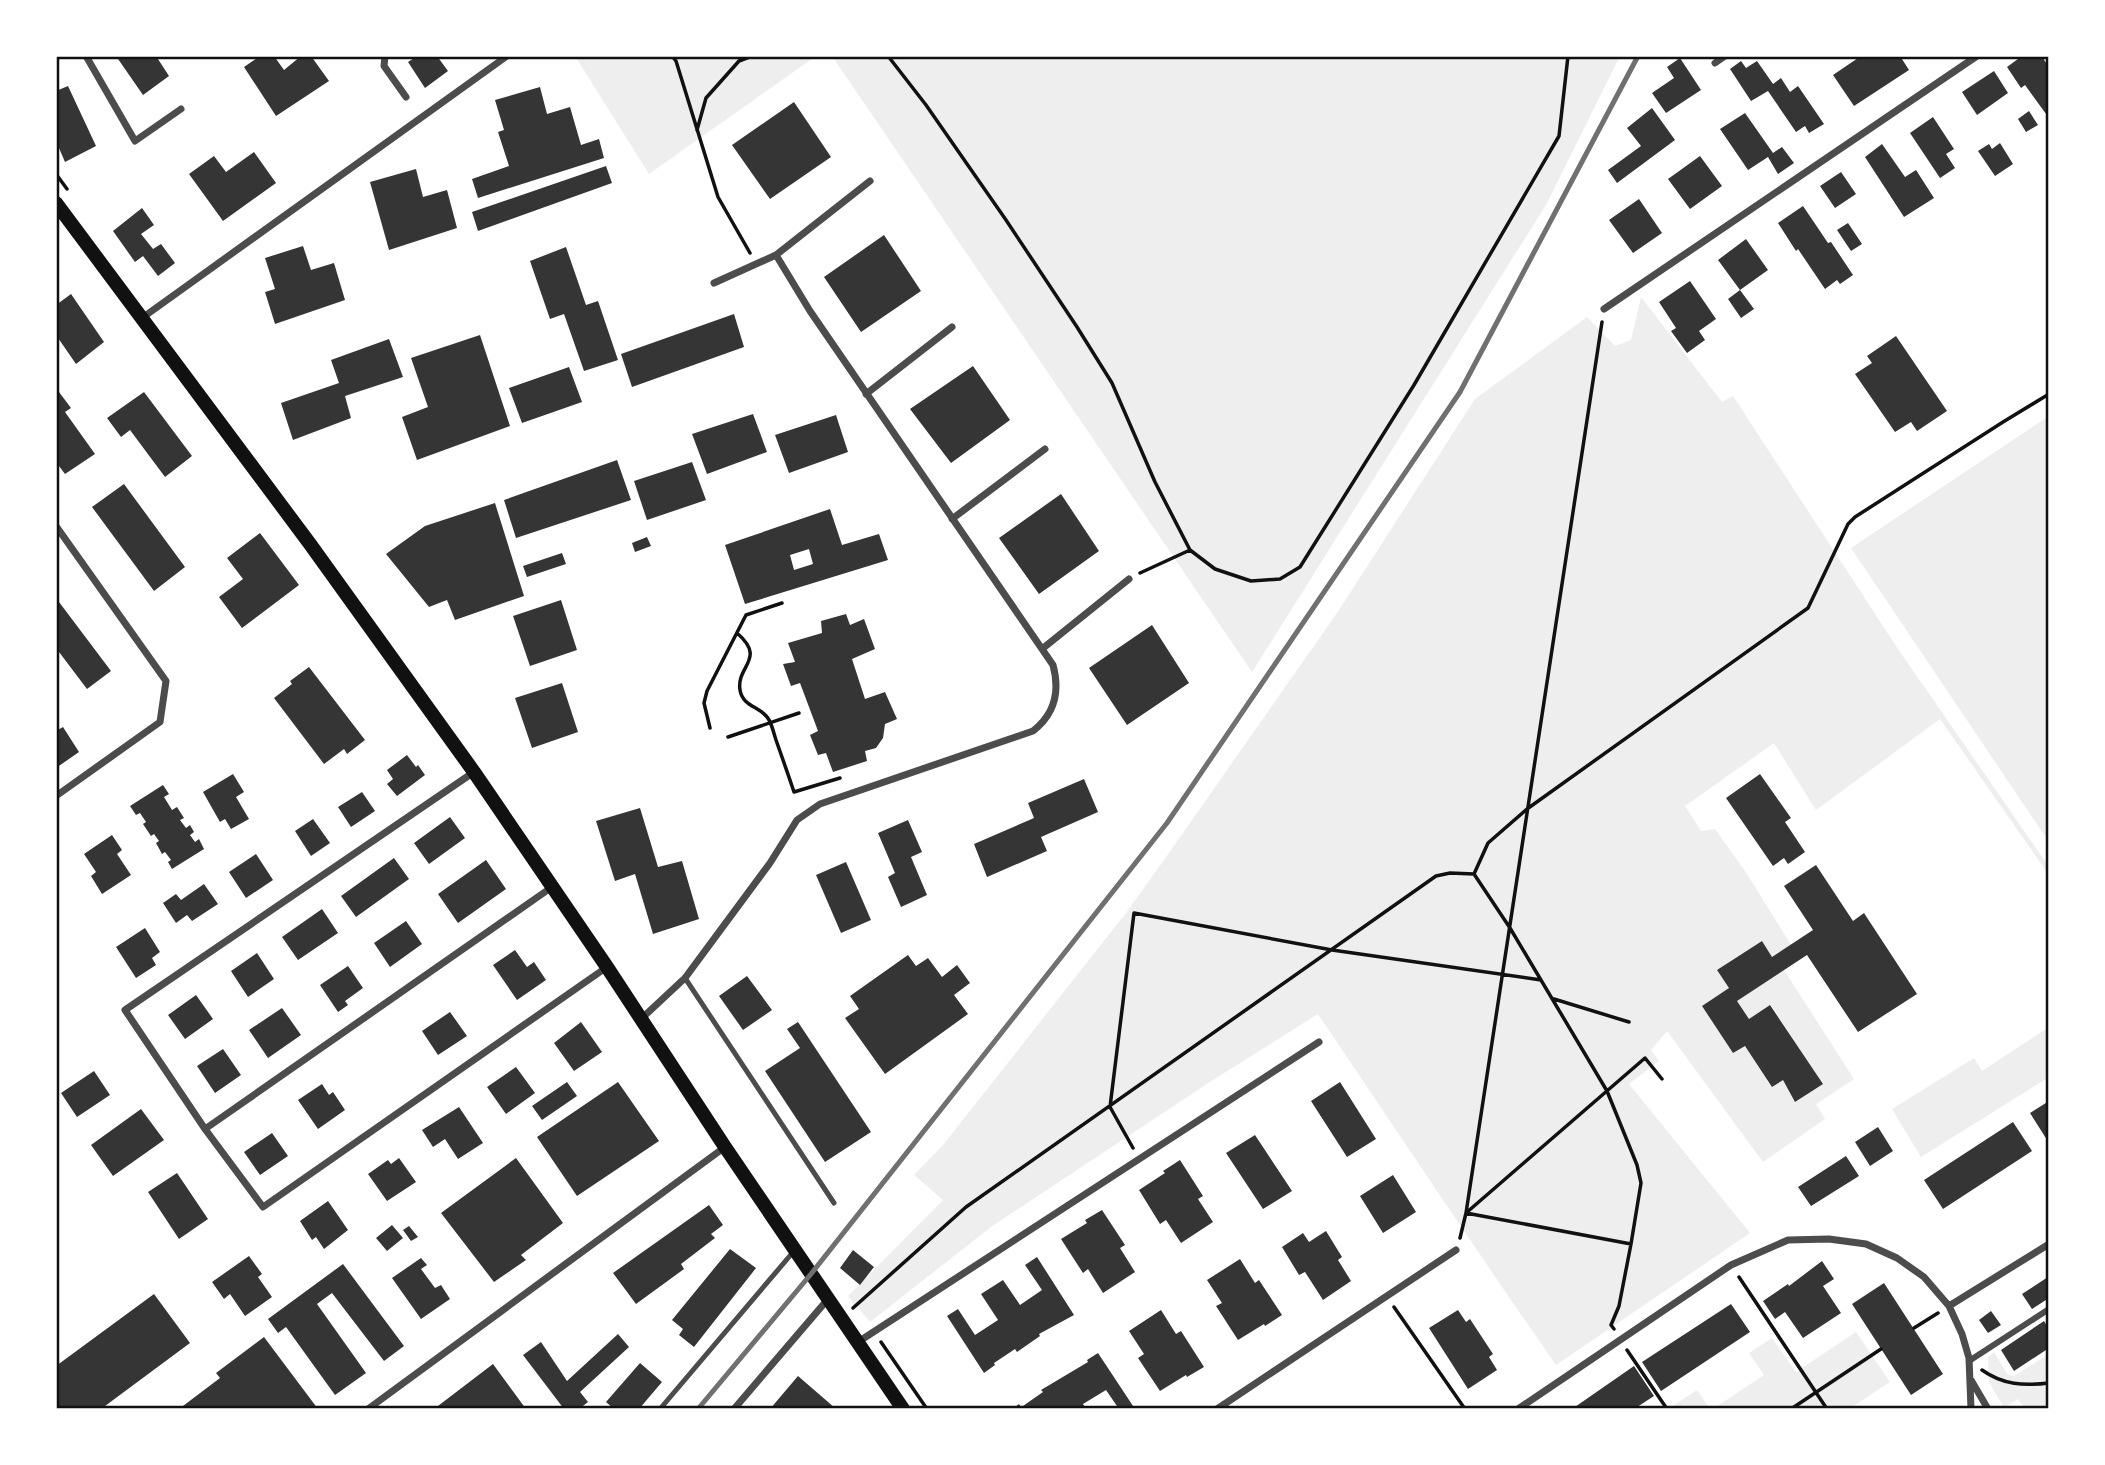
<svg xmlns="http://www.w3.org/2000/svg" width="2105" height="1465" font-family="'Golos Text',sans-serif">
<style>
.green{fill:#eee}
.building{fill:#353535;fill-rule:evenodd}
.lines{fill:none;stroke-linecap:round;stroke-linejoin:round}
.path{stroke:#111;stroke-width:3.5}
.service{stroke:#4c4c4c;stroke-width:5}
.pedestrian{stroke:#4c4c4c;stroke-width:6}
.minor{stroke:#4c4c4c;stroke-width:7}
.secondary{stroke:#111;stroke-width:14}
.rail{stroke:#707070;stroke-width:5}
.neatline{fill:none;stroke:#111;stroke-width:2.5}
</style>
<rect width="100%" height="100%" fill="#fff"/>
<path class="green" d="M575,56H816L649,174Z
M832,56H1620L1546,205L1252,672Z
M1641,297L1722,402L1733,396L1896,646L2049,867V875L1940,719L1816,810L1774,743L1685,806L1701,831L1715,829L1747,874L1791,945L1772,957L1762,941L1717,970L1729,988L1702,1006L1733,1053L1745,1046L1772,1087L1783,1080L1796,1102L1822,1083L1771,1005L1749,1019L1737,1001L1784,970L1854,1079L1816,1104L1825,1119L1763,1162L1667,1031L1651,1050L1659,1061L1629,1084L1750,1233L1556,1365C1475,1249 1397,1131 1318,1014L1205,1085L991,1227L870,1322L848,1296L943,1200L914,1175L943,1145L1126,913L1169,853L1339,610L1475,399L1587,317L1615,346L1631,340Z
M2049,416V842L1851,548Z
M2049,1027V1077L1921,1157L1892,1109L1974,1058L1982,1071Z
M1856,1332L1890,1382L1849,1409H1713L1764,1375L1749,1353L1772,1338L1796,1372Z
M1994,1352L2008,1375L2014,1376L2049,1354V1409H2025L2018,1399L2004,1408L1989,1382L1988,1357Z
M1697,1390L1710,1409H1668Z"/>
<path class="building" d="M116,56H156L169,76L143,95Z
M260,56H274L284,70L301,56H311L329,81L276,116L244,67Z
M417,56H437L448,71L425,88L408,62Z
M1861,56H1900L1909,70L1854,106L1833,75Z
M2022,56H2042L2049,68V118L2025,85L2021,88L2007,67Z
M1680,58L1701,90L1666,113L1652,93L1674,78L1667,67Z
M1741,61L1746,68L1757,61L1773,84L1781,78L1790,92L1798,86L1824,124L1809,133L1805,126L1796,132L1768,91L1751,101L1730,69Z
M1994,71L2008,93L1977,115L1962,92Z
M68,86L96,146L65,162L56,141V91Z
M540,87L547,114L570,107L581,145L599,139L604,158L478,198L472,179L509,166L498,132L504,130L495,100Z
M794,102L831,157L770,199L732,145Z
M1652,108L1675,140L1617,183L1608,170L1641,146L1627,128Z
M2029,111L2038,125L2026,132L2018,119Z
M1745,113L1773,153L1782,147L1794,163L1778,174L1768,157L1748,170L1720,129Z
M1933,117L1954,149L1946,154L1955,168L1940,178L1910,133Z
M2000,143L2013,164L1995,176L1978,151L1989,144L1992,149Z
M1882,144L1905,177L1916,170L1934,198L1904,217L1865,157Z
M254,152L276,183L223,221L189,174L214,156L226,172Z
M1700,156L1722,186L1690,209L1668,179Z
M606,166L612,183L478,231L472,212Z
M416,169L423,197L447,190L457,228L389,250L370,182Z
M1841,172L1856,194L1835,208L1820,186Z
M1639,199L1662,233L1633,253L1609,220Z
M1803,206L1828,243L1831,242L1853,275L1840,284L1837,280L1825,289L1798,249L1796,251L1778,223Z
M142,208L154,225L141,234L153,249L161,244L175,263L158,276L143,256L135,262L113,231Z
M1848,223L1862,244L1851,251L1837,230Z
M884,235L921,291L861,332L824,277Z
M1746,239L1768,270L1740,290L1754,309L1741,318L1728,299L1740,290L1718,260Z
M303,246L311,270L334,263L345,300L275,324L265,292L275,289L265,258Z
M566,247L586,305L598,301L618,360L584,371L564,314L550,319L530,261Z
M1690,281L1716,319L1699,331L1705,340L1687,353L1671,331L1676,328L1659,302Z
M71,294L104,342L76,364L56,335V305Z
M734,314L744,347L632,387L621,354Z
M480,335L510,426L417,460L402,417L428,407L411,358Z
M1896,336L1947,411L1917,431L1911,422L1895,432L1855,374L1872,363L1867,356Z
M389,339L403,377L345,396L351,418L293,440L281,403L339,383L331,360Z
M973,366L1010,420L951,463L910,409Z
M569,367L582,402L522,423L509,388Z
M56,388L71,408L65,412L95,454L65,474L56,462Z
M144,392L192,456L165,477L130,430L121,437L107,418Z
M753,414L767,452L707,474L692,434Z
M836,415L848,452L789,473L775,435Z
M617,460L631,500L516,538L504,500Z
M692,462L706,500L647,520L634,481Z
M124,484L185,567L154,591L92,507Z
M1061,494L1099,551L1039,594L999,538Z
M495,503L524,596L455,620L447,600L429,607L386,554L425,526Z
M830,509L842,545L879,534L888,560L745,604L725,545ZM809,549L813,564L794,570L790,555Z
M260,533L299,585L242,628L219,597L243,579L227,558Z
M647,537L651,546L635,552L632,543Z
M562,553L566,564L527,577L523,566Z
M56,598L111,671L87,689L56,648Z
M561,600L577,650L530,666L513,616Z
M846,614L850,625L864,619L875,649L852,659L865,699L885,692L897,719L885,724L883,738L876,748L865,751L867,761L833,772L826,753L818,755L810,735L818,731L800,683L791,686L783,664L795,662L788,643L822,633L821,621Z
M1152,625L1189,683L1127,725L1089,668Z
M309,667L365,740L347,754L344,749L324,764L274,698L292,684L290,681Z
M562,683L578,732L532,748L515,698Z
M63,727L79,752L56,768V731Z
M407,755L416,767L418,765L425,775L397,796L387,784L393,779L387,770Z
M233,774L244,792L236,797L249,819L231,829L225,819L220,822L203,792Z
M1760,774L1791,818L1785,822L1805,852L1788,864L1784,858L1773,866L1726,798Z
M1084,779L1098,812L1041,837L1047,851L987,877L974,844L1034,818L1028,803Z
M163,785L169,794L164,797L172,810L177,807L184,818L180,820L186,828L190,825L194,832L190,835L195,842L199,839L204,849L172,869L168,862L171,860L165,852L162,854L156,843L159,841L154,834L151,836L143,824L146,822L140,813L136,815L130,806Z
M362,792L375,811L351,827L338,807Z
M640,808L658,867L682,861L699,919L653,934L635,874L615,881L596,821Z
M450,817L465,838L429,864L414,843Z
M313,819L330,843L311,856L295,831Z
M908,820L922,852L911,857L927,895L901,907L888,877L895,873L878,833Z
M112,835L122,850L117,854L131,875L102,894L91,876L96,872L84,854Z
M256,854L273,880L246,898L229,872Z
M394,858L409,879L356,917L341,896Z
M486,860L506,889L458,923L438,894Z
M846,862L871,920L841,933L816,875Z
M1816,865L1853,921L1864,913L1917,994L1858,1032L1807,955L1737,1001L1749,1019L1770,1005L1823,1084L1795,1102L1783,1080L1772,1087L1745,1046L1733,1053L1702,1006L1729,988L1717,970L1762,941L1772,957L1813,930L1784,886Z
M204,884L218,904L192,921L187,915L176,923L163,903L176,894L181,900Z
M322,909L338,933L298,960L282,937Z
M406,921L422,944L390,967L374,943Z
M145,928L160,952L152,958L156,965L136,978L116,947Z
M515,950L527,967L534,962L546,980L517,1000L493,965Z
M257,953L274,979L248,997L231,971Z
M908,955L916,966L928,958L942,977L957,965L970,983L954,995L968,1014L885,1074L845,1018L859,1009L850,996Z
M348,966L363,988L345,1001L348,1005L338,1012L320,985Z
M747,976L772,1010L743,1030L719,996Z
M196,995L213,1019L185,1039L168,1015Z
M282,1008L301,1035L268,1058L249,1030Z
M450,1012L467,1036L438,1055L422,1031Z
M581,1022L602,1052L574,1071L554,1043Z
M798,1022L871,1132L825,1162L765,1071L800,1048L787,1029Z
M223,1049L241,1075L215,1093L197,1066Z
M516,1067L535,1093L506,1114L487,1087Z
M94,1071L110,1095L77,1117L61,1093Z
M567,1082L577,1096L542,1120L532,1106Z
M618,1082L659,1141L577,1196L537,1137Z
M1340,1082L1376,1139L1347,1157L1311,1101Z
M322,1084L329,1095L333,1092L345,1110L318,1129L298,1100Z
M2049,1101V1143L2030,1113Z
M459,1107L483,1143L458,1159L445,1139L433,1147L422,1130Z
M141,1109L164,1140L113,1176L91,1145Z
M2013,1122L2032,1151L1943,1209L1924,1180Z
M1878,1127L1893,1151L1870,1166L1855,1142Z
M272,1133L288,1156L260,1175L244,1152Z
M1255,1135L1292,1191L1263,1209L1226,1153Z
M1846,1156L1859,1176L1811,1206L1798,1187Z
M399,1158L416,1182L387,1201L368,1174L388,1160L391,1164Z
M516,1158L563,1223L521,1255L526,1260L494,1282L441,1213Z
M1180,1160L1203,1196L1198,1199L1213,1222L1181,1243L1166,1220L1160,1224L1139,1190L1165,1173L1163,1171Z
M177,1173L208,1219L179,1239L148,1192Z
M1393,1175L1416,1212L1383,1233L1360,1196Z
M328,1201L348,1230L324,1249L316,1237L312,1240L300,1221Z
M709,1205L723,1225L711,1234L715,1238L681,1264L684,1269L636,1304L613,1273Z
M1102,1210L1125,1245L1120,1248L1135,1272L1103,1293L1088,1269L1083,1273L1061,1239L1087,1223L1085,1220Z
M392,1225L403,1238L387,1251L376,1238Z
M409,1226L418,1237L411,1241L403,1230Z
M1326,1231L1342,1257L1338,1260L1351,1281L1323,1300L1305,1272L1299,1275L1282,1247L1303,1233L1309,1242Z
M730,1249L756,1268L694,1347L679,1335L683,1329L672,1320Z
M853,1250L874,1267L860,1285L840,1268Z
M249,1256L262,1274L258,1277L272,1297L245,1316L230,1294L224,1299L212,1282Z
M1037,1257L1074,1315L1039,1334L1040,1336L1017,1352L1015,1349L994,1363L995,1365L984,1373L947,1316L958,1309L975,1335L998,1320L981,1294L1003,1280L1020,1305L1042,1290L1025,1265Z
M421,1258L427,1265L421,1269L435,1288L441,1285L450,1299L421,1319L392,1278Z
M1240,1259L1255,1283L1259,1280L1282,1315L1265,1326L1264,1324L1238,1340L1216,1306L1222,1303L1207,1280Z
M1822,1261L1834,1279L1823,1286L1841,1313L1803,1338L1785,1312L1775,1319L1763,1301L1788,1284L1789,1286Z
M343,1264L404,1346L384,1361L332,1293L317,1304L366,1373L335,1395L286,1327L278,1333L268,1319Z
M2048,1277L2049,1298L2032,1309L2022,1294Z
M1884,1283L1943,1374L1911,1395L1852,1304Z
M154,1294L190,1343L101,1409H56V1366Z
M1731,1304L1750,1332L1661,1391L1642,1362Z
M1161,1310L1176,1334L1181,1331L1204,1367L1187,1377L1186,1375L1160,1391L1138,1358L1144,1354L1129,1331Z
M1458,1310L1466,1322L1470,1319L1493,1354L1489,1357L1497,1370L1468,1389L1429,1328Z
M1991,1311L2001,1325L1988,1333L1979,1320Z
M2044,1321L2049,1329V1348L2014,1371L2001,1350Z
M618,1334L629,1347L580,1392L588,1402L579,1409H564L523,1355L541,1342L567,1381Z
M264,1337L318,1409H179L220,1378L216,1373Z
M1098,1353L1135,1409H1119L1106,1390L1083,1404L1086,1409H1012L1019,1404L1021,1407L1023,1406L1043,1392L1041,1390L1088,1362L1087,1360Z
M640,1363L662,1382L639,1409H614L606,1402Z
M493,1364L526,1409H434Z
M1634,1366L1654,1396L1634,1409H1572Z
M798,1376L835,1408L834,1409H770Z"/>
<g class="lines">
<path class="path" d="M672,56L676,61L718,197L750,253
M888,56L926,105L1006,220L1077,327L1112,383L1155,482L1190,550L1215,569L1251,581L1280,579L1300,567L1414,385L1559,136L1568,56
M697,130L706,98L739,61L752,56
M56,174L67,189
M1602,322L1466,1213L1631,1244
M1140,573L1190,550
M737,633C767,659 736,666 740,690C743,708 762,706 769,720C772,725 774,734 776,740C782,757 788,774 794,792L840,778
M710,728L704,703L707,691L746,615L782,603
M728,737L799,713
M1474,874L1488,843L1527,809L1808,608L1848,524L1855,517L2003,422L2049,394
M1474,874L1510,928L1607,1091L1637,1165L1641,1183L1631,1244L1619,1306L1611,1325L1614,1329
M1554,999L1629,1022
M1133,1148L1110,1107L1134,913L1332,950L1541,980
M1460,1238L1466,1213L1645,1058L1662,1079
M1739,1277L1827,1409
M1394,1307L1465,1409
M853,1308L966,1207L1436,876L1450,873L1474,874
M1914,1328L1938,1313
M881,1342L927,1409
M1627,1350L1667,1409
M1982,1370C2003,1385 2024,1386 2049,1383
M1791,1409L1881,1349"/>
<path class="service" d="M685,978L834,1203
M660,1409L794,1251"/>
<path class="pedestrian" d="M1969,1361L2049,1309"/>
<path class="minor" d="M86,56L135,141L181,109
M385,56L384,66L406,97
M1715,63L1725,56
M714,283L776,255L870,181
M1604,309L1977,56
M142,318L507,56
M866,394L952,327
M952,519L1045,449
M56,526L166,681L160,722L56,796
M1042,649L1129,579
M474,772L125,1010L205,1129L263,1207L607,967
M641,1019L685,978L770,863L797,820L820,804L1033,731C1055,714 1060,691 1053,665L810,311L776,255
M205,1129L552,887
M1949,1306L2049,1244
M858,1342L1319,1042
M1971,1380L1988,1409
M368,1409L725,1147
M734,1409L828,1299
M1217,1409L1456,1250
M1518,1409L1731,1265L1788,1240L1829,1239L1866,1244L1897,1258L1924,1277L1949,1306L1962,1334L1969,1358L1971,1409"/>
<path class="secondary" d="M56,203L310,544L474,772L607,967L725,1147L903,1409"/>
<path class="rail" d="M698,1409L811,1274L1167,823L1460,392L1638,56"/>
</g>
<rect width="2105" height="1465" fill="none" stroke="#ffffff" stroke-width="116"/>
<rect x="58" y="58" width="1989" height="1349" class="neatline"/>
</svg>
